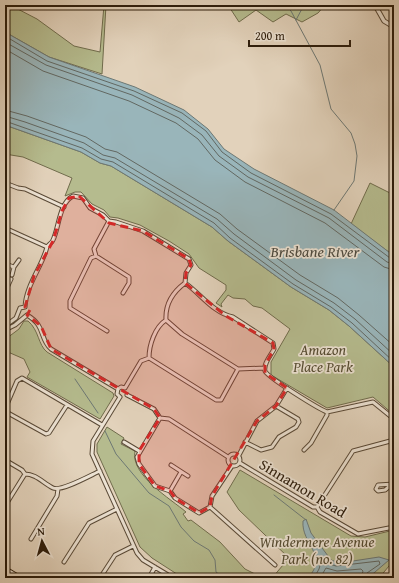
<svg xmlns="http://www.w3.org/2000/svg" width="399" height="583" font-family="'Gentium Book Plus',serif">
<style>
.green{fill:#b5bb8e;stroke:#706c4c}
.water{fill:#99b5ba;stroke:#6d7874}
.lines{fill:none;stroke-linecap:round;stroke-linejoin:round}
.shore{stroke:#626862;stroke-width:1}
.stream{stroke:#6d7874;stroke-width:1}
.minor-casing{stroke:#5a4a37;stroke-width:5}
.tertiary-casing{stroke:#5a4a37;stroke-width:5.5}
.secondary-casing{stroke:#2c1c0b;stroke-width:6}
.minor{stroke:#ece2d3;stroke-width:3}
.tertiary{stroke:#ece2d3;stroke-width:3.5}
.secondary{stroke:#ece2d3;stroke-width:4}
.marked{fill:#d62828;fill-opacity:0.2;stroke:#d62828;stroke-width:3;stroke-dasharray:8 5;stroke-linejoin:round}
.labels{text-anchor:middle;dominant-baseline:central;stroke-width:3.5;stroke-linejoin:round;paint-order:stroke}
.park-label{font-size:15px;font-style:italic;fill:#554c32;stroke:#ece2d3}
.street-label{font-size:15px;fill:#2c1c0b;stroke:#ece2d3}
.water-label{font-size:16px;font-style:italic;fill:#4d4a40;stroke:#ece2d3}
</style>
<rect width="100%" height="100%" fill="#e2d2bb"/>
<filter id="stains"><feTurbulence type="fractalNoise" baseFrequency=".005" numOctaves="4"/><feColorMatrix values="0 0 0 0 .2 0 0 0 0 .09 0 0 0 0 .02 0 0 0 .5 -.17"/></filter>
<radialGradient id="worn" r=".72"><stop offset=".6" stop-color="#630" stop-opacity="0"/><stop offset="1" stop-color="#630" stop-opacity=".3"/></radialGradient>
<path class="green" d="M5,5H10L37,19L74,46L100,52L104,5H106L102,74L49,57L5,32Z
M228,5H325L318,13L302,22L286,14L273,22L256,10L239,22Z
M5,125L81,152L100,163L111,166L212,227L228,241L291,287L329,310L349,326L394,367V415L373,397L327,408L271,375V362L290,329L262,308L253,306L245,299L233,298L228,295L221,304L222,307L216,303L226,290V285L199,268L189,254L169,241L140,225L118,218L110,217L104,210L92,204L81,192H75L65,196L72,178L23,157L5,154Z
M370,183L394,195V256L351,224Z
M24,321H28C39,330 38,345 47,352L113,393L114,396L100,419L27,377L30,372L24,359L8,352L7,338L19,329Z
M107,427L124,438L121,444L135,451C130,475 171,499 186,512L183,514L188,521L191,520L220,542L245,569L263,578H183L152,558L140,547L97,452V444Z
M240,470L351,536L365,537L394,530V560L379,578H272L289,558L239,510L227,492Z"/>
<path class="water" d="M5,32L49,57L135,87L184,110L208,129L224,149L254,169L334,210L394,256V367L349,326L329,310L291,287L228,241L212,227L111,166L100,163L81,152L5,125Z
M306,519L311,533L331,560L337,562L353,561L379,557L389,560L368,578H308C329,555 301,544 303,521Z"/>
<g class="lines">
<path class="shore" d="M5,36L47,61L134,91L182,113L206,131L222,152L251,173L331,214L390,258L394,259
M5,42L46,65L132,95L179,118L202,135L219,156L248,177L329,218L387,262L394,264
M5,49L43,71L129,101L176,123L198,139L215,160L245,182L325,223L384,267L394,270
M5,110L27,116L86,137L105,149L117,152L220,214L237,229L300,275L338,298L359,315L394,346
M5,116L25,122L84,143L103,155L115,158L217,219L234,234L296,280L334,303L355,319L394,355
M5,121L82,148L101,159L113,162L214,223L230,238L293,284L331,307L352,323L394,362
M314,578L319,569L322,558L329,564L336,566L379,561L380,564L367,573L366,578
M320,578L326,568L337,571L361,569L363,571L361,578"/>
<path class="stream" d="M273,5L288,8L291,11L320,65L331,109L351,133L355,144L357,156L354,181L334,210
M296,20L304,5
M75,379L98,413
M105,431L116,454L149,493L169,506L181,527L194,541L209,550L215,560L216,572L224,578
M274,495L306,520
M389,560L394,555"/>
<g class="minor-casing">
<path id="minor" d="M5,183L18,188L25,189L64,207
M109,221L94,249L96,256L129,277V283L123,293
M5,228L47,247
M96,256L91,258L70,301V308L107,331
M5,264L14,267
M12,275L14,267L19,260
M185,283C200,293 213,313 233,317L273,343L274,349C271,355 263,364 265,371C267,377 319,409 327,412L373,402L394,419
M5,292L11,279
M25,307C26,285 42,267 47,247C48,245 52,243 53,240C59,228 59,203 73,196L83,198L90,208L103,215L109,221L116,222L143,231L189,259L191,265L186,273L185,283C173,292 165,304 166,320C155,327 149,345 149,358L141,361L125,388
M27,315C46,326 39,338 51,349L118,389
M5,326L16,318L20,308L25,307
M5,330L15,325L27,315
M149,358L216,400H221L238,369L182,334L166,320
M238,369L265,368
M127,395L154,409L160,418L169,419L228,457
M120,397L93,441L92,454L137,553L143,560L173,578
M120,397L117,394L118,389L121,387L125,388
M67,405L49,433L46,434L8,413L5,409L17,381L22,378L102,425
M160,418L137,457L139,464L155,486L170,491L175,498L199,513L210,507L212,496L232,466
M124,442L139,451
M245,442L261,450L272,447L279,437L296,427L299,422L298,419L276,406
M304,450L311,443L327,415V412
M228 460a6 6 0 1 1 12 0a6 6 0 1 1-12 0Z
M239,455L257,421L276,406L287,388
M5,460L22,470L25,474C36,474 43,483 53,488C61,492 91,475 100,471
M240,463L313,507H317L320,512L358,534L394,527
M171,465L188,476
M391,485L385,490L378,491L376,489L378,485L394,484
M170,491L181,472
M5,506L25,474
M210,507L275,565
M317,507L353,451L394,440
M31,539L57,496L58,489
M64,562L89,523L117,509
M100,578L115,555L133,546
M149,578L155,567"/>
</g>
<g class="tertiary-casing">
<path id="tertiary" d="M375,5L384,21L394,27"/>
</g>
<g class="secondary-casing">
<path id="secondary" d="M5,334L6,330
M5,569L20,578
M5,575L10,578"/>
</g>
<use href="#minor" class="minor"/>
<use href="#tertiary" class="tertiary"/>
<use href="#secondary" class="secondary"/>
</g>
<path class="marked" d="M79,196L109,223L143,231L189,259L191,265L186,273L185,283L226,316L273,343L274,349L265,365V373L287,388L276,406L257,421L212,496L210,507L199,513L175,498L170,491L155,486L139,464V451L160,418L154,409L51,349L41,326L27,315L30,310L25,307L34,276L53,241L62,211L69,198Z"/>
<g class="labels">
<g class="park-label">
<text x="323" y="349">Amazon<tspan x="323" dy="17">Place Park</tspan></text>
<text x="317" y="541">Windermere Avenue<tspan x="317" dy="17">Park (no. 82)</tspan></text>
</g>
<g class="street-label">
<text transform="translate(303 488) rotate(31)">Sinnamon Road</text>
</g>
<g class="water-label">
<text x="315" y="251">Brisbane River</text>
</g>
</g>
<rect width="399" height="583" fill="none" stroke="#e2d2bb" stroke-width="20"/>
<rect x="6" y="6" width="387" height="571" fill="none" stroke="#2c1c0b" stroke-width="2"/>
<rect x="10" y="10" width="379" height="563" fill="none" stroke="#2c1c0b"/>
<g transform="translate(42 541) rotate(354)" stroke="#ece2d3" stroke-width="3" paint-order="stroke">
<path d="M0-3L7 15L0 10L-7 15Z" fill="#2c1c0b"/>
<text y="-6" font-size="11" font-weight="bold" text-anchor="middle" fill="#2c1c0b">N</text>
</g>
<path d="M249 40v6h101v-6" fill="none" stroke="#2c1c0b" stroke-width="2"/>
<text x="255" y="40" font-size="12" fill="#2c1c0b" stroke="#ece2d3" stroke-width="3" paint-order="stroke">200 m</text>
<rect width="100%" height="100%" filter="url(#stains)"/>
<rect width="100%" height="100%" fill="url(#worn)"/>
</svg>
